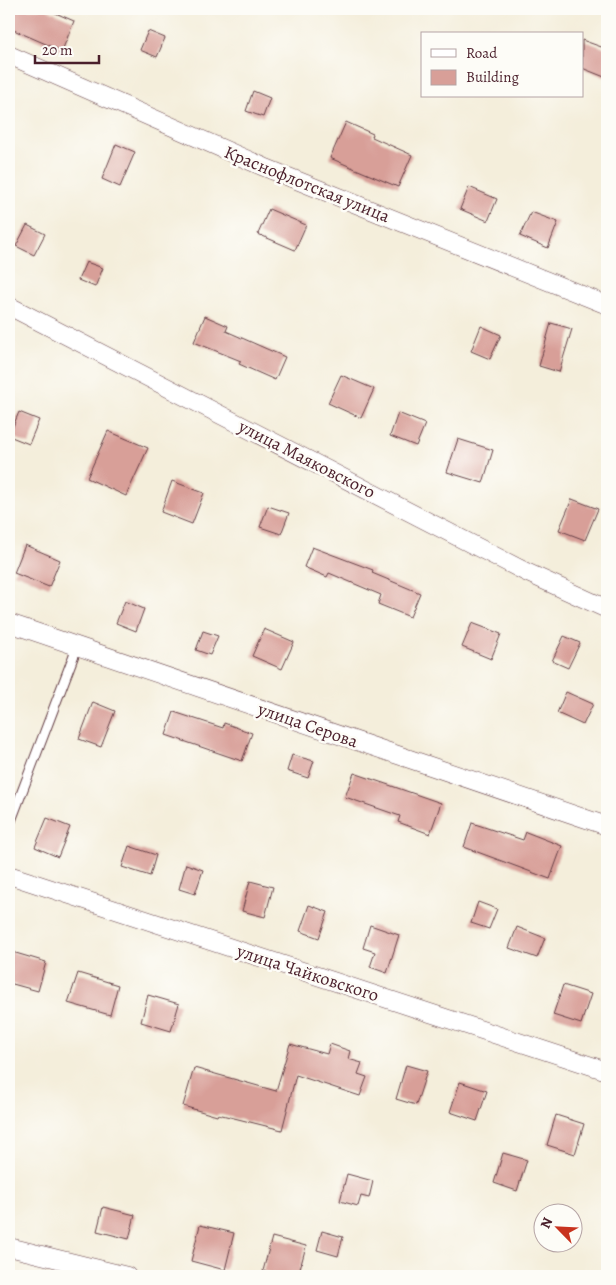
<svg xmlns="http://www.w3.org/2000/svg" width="616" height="1285" font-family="Alegreya,serif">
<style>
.building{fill:#d89f98}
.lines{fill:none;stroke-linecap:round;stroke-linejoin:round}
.lane-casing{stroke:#643e45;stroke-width:11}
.street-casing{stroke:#643e45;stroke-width:19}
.lane{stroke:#fff;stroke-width:9}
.street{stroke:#fff;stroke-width:18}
.labels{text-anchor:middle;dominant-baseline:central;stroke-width:5;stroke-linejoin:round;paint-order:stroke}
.street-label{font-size:18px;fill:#4a1f2b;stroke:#fdfcf7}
</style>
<rect width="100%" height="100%" fill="#fdfcf7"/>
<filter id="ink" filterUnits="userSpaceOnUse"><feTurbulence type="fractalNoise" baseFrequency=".02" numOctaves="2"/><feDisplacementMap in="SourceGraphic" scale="10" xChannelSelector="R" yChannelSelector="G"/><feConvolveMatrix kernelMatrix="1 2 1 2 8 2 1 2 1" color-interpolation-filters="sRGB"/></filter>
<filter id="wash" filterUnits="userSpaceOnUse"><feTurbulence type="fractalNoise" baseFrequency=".0096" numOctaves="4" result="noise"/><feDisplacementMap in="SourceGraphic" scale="20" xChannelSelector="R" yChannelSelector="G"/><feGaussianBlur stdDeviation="1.12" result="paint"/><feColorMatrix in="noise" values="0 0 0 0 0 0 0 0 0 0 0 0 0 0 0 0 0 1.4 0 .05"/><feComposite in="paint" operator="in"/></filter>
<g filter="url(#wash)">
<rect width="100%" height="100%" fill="#f4eedb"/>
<g id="blocks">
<path class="building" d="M9,9H46L74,21L62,51L9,28Z
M148,31L165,38L157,57L140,50Z
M582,40L607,49V78L582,68Z
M253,91L270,98L263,117L246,111Z
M346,122L373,134L372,137L412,155L398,187L330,158Z
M116,144L135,152L120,187L102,179Z
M469,187L497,199L488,221L460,209Z
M269,209L306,225L295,250L258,234Z
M531,212L558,222L548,248L520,236Z
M27,225L45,234L34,255L16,246Z
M86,262L103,268L95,287L78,280Z
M205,316L228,326L226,331L285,357L275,380L239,364L241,361L194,342Z
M551,323L572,329L559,372L539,366Z
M481,326L501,335L490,359L471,351Z
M341,375L374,389L361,418L328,403Z
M19,412L39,420L29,444L9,436Z
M398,413L425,424L416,446L390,436Z
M108,431L148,448L126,496L87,478Z
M458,439L493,450L483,483L447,472Z
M172,481L204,493L192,524L161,512Z
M572,499L598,509L585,540L559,530Z
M268,506L289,513L281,534L260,527Z
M25,545L60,560L49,587L14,573Z
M312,547L373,570L372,573L420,593L410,617L378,604L381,595L329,573L327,577L304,567Z
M125,601L144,609L136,631L116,623Z
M472,623L501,634L491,659L462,647Z
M264,629L294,642L282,669L252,656Z
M203,631L218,636L210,655L196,650Z
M564,636L580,643L568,668L552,661Z
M566,692L593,704L583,725L557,713Z
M93,702L115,711L101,747L79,739Z
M174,712L223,728L224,723L252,733L242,761L166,735Z
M292,755L314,761L308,778L287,771Z
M354,773L441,803L430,834L398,822L400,816L345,797Z
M47,818L70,827L58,857L35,847Z
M472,823L523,840L526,832L562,846L550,879L464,847Z
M129,846L156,855L150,876L122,867Z
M186,864L203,870L195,894L179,889Z
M250,881L273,887L265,917L242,911Z
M478,902L497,909L489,929L471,923Z
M309,905L328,912L319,938L300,931Z
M370,925L399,935L387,973L370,967L375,952L363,948Z
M517,927L545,938L537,958L509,948Z
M9,951L46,962L38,991L9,983Z
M78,973L118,985L110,1015L68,1003Z
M563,985L591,994L581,1024L553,1015Z
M148,995L179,1004L171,1031L141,1022Z
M290,1044L327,1054L330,1044L350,1051L348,1059L362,1063L358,1074L367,1077L360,1096L296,1075L282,1130L218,1114L217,1116L183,1106L194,1068L276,1091Z
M406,1065L427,1071L416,1105L396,1099Z
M460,1082L487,1091L477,1121L450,1112Z
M556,1115L584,1124L575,1154L547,1145Z
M503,1153L527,1160L517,1191L494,1183Z
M347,1174L373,1181L369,1198L361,1196L358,1206L340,1201Z
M103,1207L135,1215L129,1239L97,1231Z
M200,1225L234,1233L225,1270L191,1261Z
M322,1231L343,1237L338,1256L317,1250Z
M272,1237L306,1246L298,1276H282L263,1271Z"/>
</g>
</g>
<g filter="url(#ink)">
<use href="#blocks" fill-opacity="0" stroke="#643e45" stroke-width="1"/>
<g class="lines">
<g class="lane-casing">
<path id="lane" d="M9,826L77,647"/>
</g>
<g class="street-casing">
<path id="street" d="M9,55L264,167L607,305
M9,306L526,572L607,609
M9,623L607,826
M9,875L607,1071
M9,1247L127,1276"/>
</g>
<use href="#lane" class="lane"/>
<use href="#street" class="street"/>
</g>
</g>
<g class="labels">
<g class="street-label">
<text transform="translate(307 184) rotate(22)">Краснофлотская улица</text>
<text transform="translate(307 459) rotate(27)">улица Маяковского</text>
<text transform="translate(308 725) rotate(19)">улица Серова</text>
<text transform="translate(308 973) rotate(18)">улица Чайковского</text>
</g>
</g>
<rect width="616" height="1285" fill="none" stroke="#fdfcf7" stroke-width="30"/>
<rect x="421" y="32" width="162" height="65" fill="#fdfcf7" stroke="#b5a4a5"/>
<rect x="431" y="49" width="25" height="8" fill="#ffffff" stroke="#b5a4a5"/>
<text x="466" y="58" font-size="15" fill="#4a1f2b">Road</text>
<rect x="431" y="70" width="25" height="15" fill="#d89f98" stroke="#b5a4a5"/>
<text x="466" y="82" font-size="15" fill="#4a1f2b">Building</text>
<g transform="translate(558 1228) rotate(294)"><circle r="24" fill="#fdfcf7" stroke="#b5a4a5"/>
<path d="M0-4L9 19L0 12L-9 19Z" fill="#c8321e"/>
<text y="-8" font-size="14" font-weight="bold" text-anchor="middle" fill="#4a1f2b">N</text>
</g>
<path d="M35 55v8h64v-8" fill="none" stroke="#4a1f2b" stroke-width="2.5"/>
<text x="42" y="55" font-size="15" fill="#4a1f2b" stroke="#fdfcf7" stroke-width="4" paint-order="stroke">20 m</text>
</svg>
